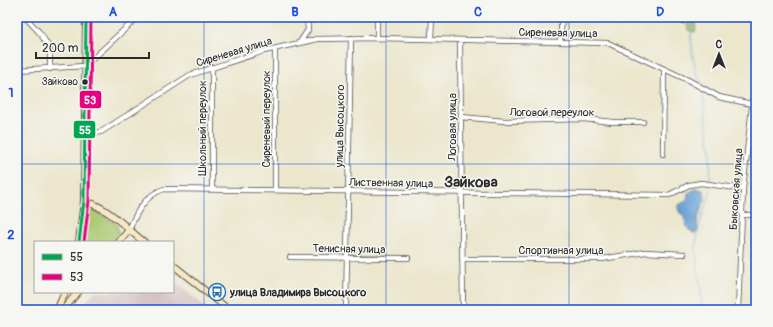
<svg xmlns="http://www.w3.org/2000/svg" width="773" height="327" font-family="Pangolin,sans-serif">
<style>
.industrial{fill:#d2bfc0}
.green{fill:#aac86f;stroke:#6a7a4d}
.water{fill:#649ed3;stroke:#48647f}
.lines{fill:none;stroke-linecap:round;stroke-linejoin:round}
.stream{stroke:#649ed3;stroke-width:1}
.street-casing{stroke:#484743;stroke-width:6}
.secondary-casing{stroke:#484743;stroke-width:8}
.street{stroke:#fff;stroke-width:4.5}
.secondary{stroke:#f8e8c3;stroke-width:6}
.bus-1-casing{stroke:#f6f6f2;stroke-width:6}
.bus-2-casing{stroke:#f6f6f2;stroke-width:6}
.bus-1{stroke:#00a651;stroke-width:3}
.bus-2{stroke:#e5007d;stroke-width:3}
.grid{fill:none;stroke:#1d4ed8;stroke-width:1;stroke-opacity:0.55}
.bus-dot{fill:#2b2b2b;stroke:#f6f6f2;stroke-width:1.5}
.labels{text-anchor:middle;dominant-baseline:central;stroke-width:3;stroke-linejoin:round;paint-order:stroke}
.bus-label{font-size:10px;fill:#2b2b2b;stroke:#f6f6f2;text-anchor:end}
.street-label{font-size:11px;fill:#2b2b2b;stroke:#f6f6f2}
.poi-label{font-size:11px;font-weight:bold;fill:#2b2b2b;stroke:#f6f6f2;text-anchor:start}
.district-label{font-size:15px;font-weight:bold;fill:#2b2b2b;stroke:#f6f6f2}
.line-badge{stroke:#f6f6f2;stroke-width:1.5}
.badge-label{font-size:11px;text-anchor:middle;font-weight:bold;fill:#fff}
.neatline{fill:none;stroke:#1d4ed8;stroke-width:1.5}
.grid-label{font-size:13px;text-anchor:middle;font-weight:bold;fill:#1d4ed8}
</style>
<rect width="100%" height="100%" fill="#f6f6f2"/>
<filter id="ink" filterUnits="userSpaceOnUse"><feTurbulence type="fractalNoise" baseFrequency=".025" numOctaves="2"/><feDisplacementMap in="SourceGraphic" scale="8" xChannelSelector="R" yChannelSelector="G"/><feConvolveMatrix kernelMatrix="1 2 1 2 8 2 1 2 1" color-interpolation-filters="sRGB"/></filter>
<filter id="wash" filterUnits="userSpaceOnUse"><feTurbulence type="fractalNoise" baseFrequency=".012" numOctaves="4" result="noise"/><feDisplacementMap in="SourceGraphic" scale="16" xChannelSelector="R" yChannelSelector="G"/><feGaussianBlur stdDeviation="0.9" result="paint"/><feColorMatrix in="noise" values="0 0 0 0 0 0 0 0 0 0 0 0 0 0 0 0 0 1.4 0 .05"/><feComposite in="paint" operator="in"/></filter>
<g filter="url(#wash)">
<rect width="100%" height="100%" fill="#ebe6cc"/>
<path class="industrial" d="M173,280L209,310H79L94,292H173Z"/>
<path class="green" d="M685,17H697L695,32L688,30Z
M92,211H96L117,225L119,234L114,242H85L89,213Z"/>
<path class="water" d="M697,188L704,191L705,199L702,206L697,222L698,230L695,234L688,229L683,215L680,213L678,209L679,205L687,200L688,193Z"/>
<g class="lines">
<path class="stream" d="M693,17C688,28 693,63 697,75C699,79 702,82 704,86
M703,95L711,154L710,180
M702,310C702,291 698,273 696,254C695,232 704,211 711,190"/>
</g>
</g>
<g filter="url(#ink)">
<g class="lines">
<g class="street-casing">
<path id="street" d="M25,17L40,33L50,49V69
M674,17L682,21L683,17
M377,38V17
M431,39L432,17
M460,40L463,310
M300,42L308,30L307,17
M560,42L562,17
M275,49V190
M17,70L85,66L138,17
M461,117L504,121L584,119L613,122H643
M85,134L101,132L190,75L264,51L317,39L377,38L608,43L688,80L719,97L752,104
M663,154L664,69
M212,189V67
M742,215H756
M129,230C136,213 145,195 164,189L669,195L689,185L701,183L743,189
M290,257L408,258
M462,259H602L645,252L684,254
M346,310L351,38
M738,310L743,189L756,70"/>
</g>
<g class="secondary-casing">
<path id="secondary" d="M84,201C108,207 126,228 144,242
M79,242L84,201L86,17
M119,242L129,230
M173,265L229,310
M57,310L65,292
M63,310L78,292"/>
</g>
<use href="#street" class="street"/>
<use href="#secondary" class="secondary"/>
<g class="bus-1-casing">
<path id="bus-1" d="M79,242L84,201L86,17"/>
</g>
<g class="bus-2-casing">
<path id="bus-2" d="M84,242L89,201L91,17"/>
</g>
<use href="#bus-1" class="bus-1"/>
<use href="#bus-2" class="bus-2"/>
</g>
</g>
<path class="grid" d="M204,17V310M386,17V310M569,17V310M17,164H756"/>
<defs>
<g id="bus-ring" transform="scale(0.9)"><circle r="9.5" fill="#f6f6f2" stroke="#1f6fb2" stroke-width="1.5"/><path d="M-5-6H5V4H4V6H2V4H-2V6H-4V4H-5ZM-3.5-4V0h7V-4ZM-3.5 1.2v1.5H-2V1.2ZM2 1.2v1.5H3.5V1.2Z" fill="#1f6fb2"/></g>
</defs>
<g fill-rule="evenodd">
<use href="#bus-ring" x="217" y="292"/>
</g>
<circle class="bus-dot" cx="85" cy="82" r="3.5"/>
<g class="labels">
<g class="bus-label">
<text x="78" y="82">Зайково</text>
</g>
<g class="street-label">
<text transform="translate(558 33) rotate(1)">Сиреневая улица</text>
<text transform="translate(234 52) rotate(-17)">Сиреневая улица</text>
<text x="552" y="112">Логовой переулок</text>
<text transform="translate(266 119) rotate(-90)">Сиреневый переулок</text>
<text transform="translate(340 126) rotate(-89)">улица Высоцкого</text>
<text transform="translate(452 127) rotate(-90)">Логовая улица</text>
<text transform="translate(202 128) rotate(-90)">Школьный переулок</text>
<text transform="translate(391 183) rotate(1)">Лиственная улица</text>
<text transform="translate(736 189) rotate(-86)">Быковская улица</text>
<text transform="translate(349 249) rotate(1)">Тенисная улица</text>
<text x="561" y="250">Спортивная улица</text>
</g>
<g class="poi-label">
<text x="230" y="292">улица Владимира Высоцкого</text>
</g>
<g class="district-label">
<text x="471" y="182">Зайкова</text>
</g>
</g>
<g class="line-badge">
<rect x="79" y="90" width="23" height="19" rx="4" fill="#e5007d"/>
<rect x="73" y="120" width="23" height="19" rx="4" fill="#00a651"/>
</g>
<g class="badge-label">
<text x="90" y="104">53</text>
<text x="85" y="134">55</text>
</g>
<rect width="773" height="327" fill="none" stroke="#f6f6f2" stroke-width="44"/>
<rect x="34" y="241" width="140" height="52" fill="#f6f6f2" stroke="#a5a5a2"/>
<rect x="42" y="254" width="20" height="6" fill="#00a651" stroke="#a5a5a2"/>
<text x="70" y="261" font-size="12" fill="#2b2b2b">55</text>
<rect x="42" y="274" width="20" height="6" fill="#e5007d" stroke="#a5a5a2"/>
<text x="70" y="281" font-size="12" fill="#2b2b2b">53</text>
<g transform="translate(719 54)" stroke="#f6f6f2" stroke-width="3" paint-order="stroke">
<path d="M0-3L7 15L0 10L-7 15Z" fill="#2b2b2b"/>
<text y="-6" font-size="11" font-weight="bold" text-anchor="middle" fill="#2b2b2b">С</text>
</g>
<path d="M36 52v6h113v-6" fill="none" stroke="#2b2b2b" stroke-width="2"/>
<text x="42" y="52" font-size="12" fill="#2b2b2b" stroke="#f6f6f2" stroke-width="3" paint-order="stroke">200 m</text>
<rect x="22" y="22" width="729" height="283" class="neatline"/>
<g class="grid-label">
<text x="113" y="16">A</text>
<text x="295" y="16">B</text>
<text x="478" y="16">C</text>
<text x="660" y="16">D</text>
<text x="11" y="97">1</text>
<text x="11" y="239">2</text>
</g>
</svg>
